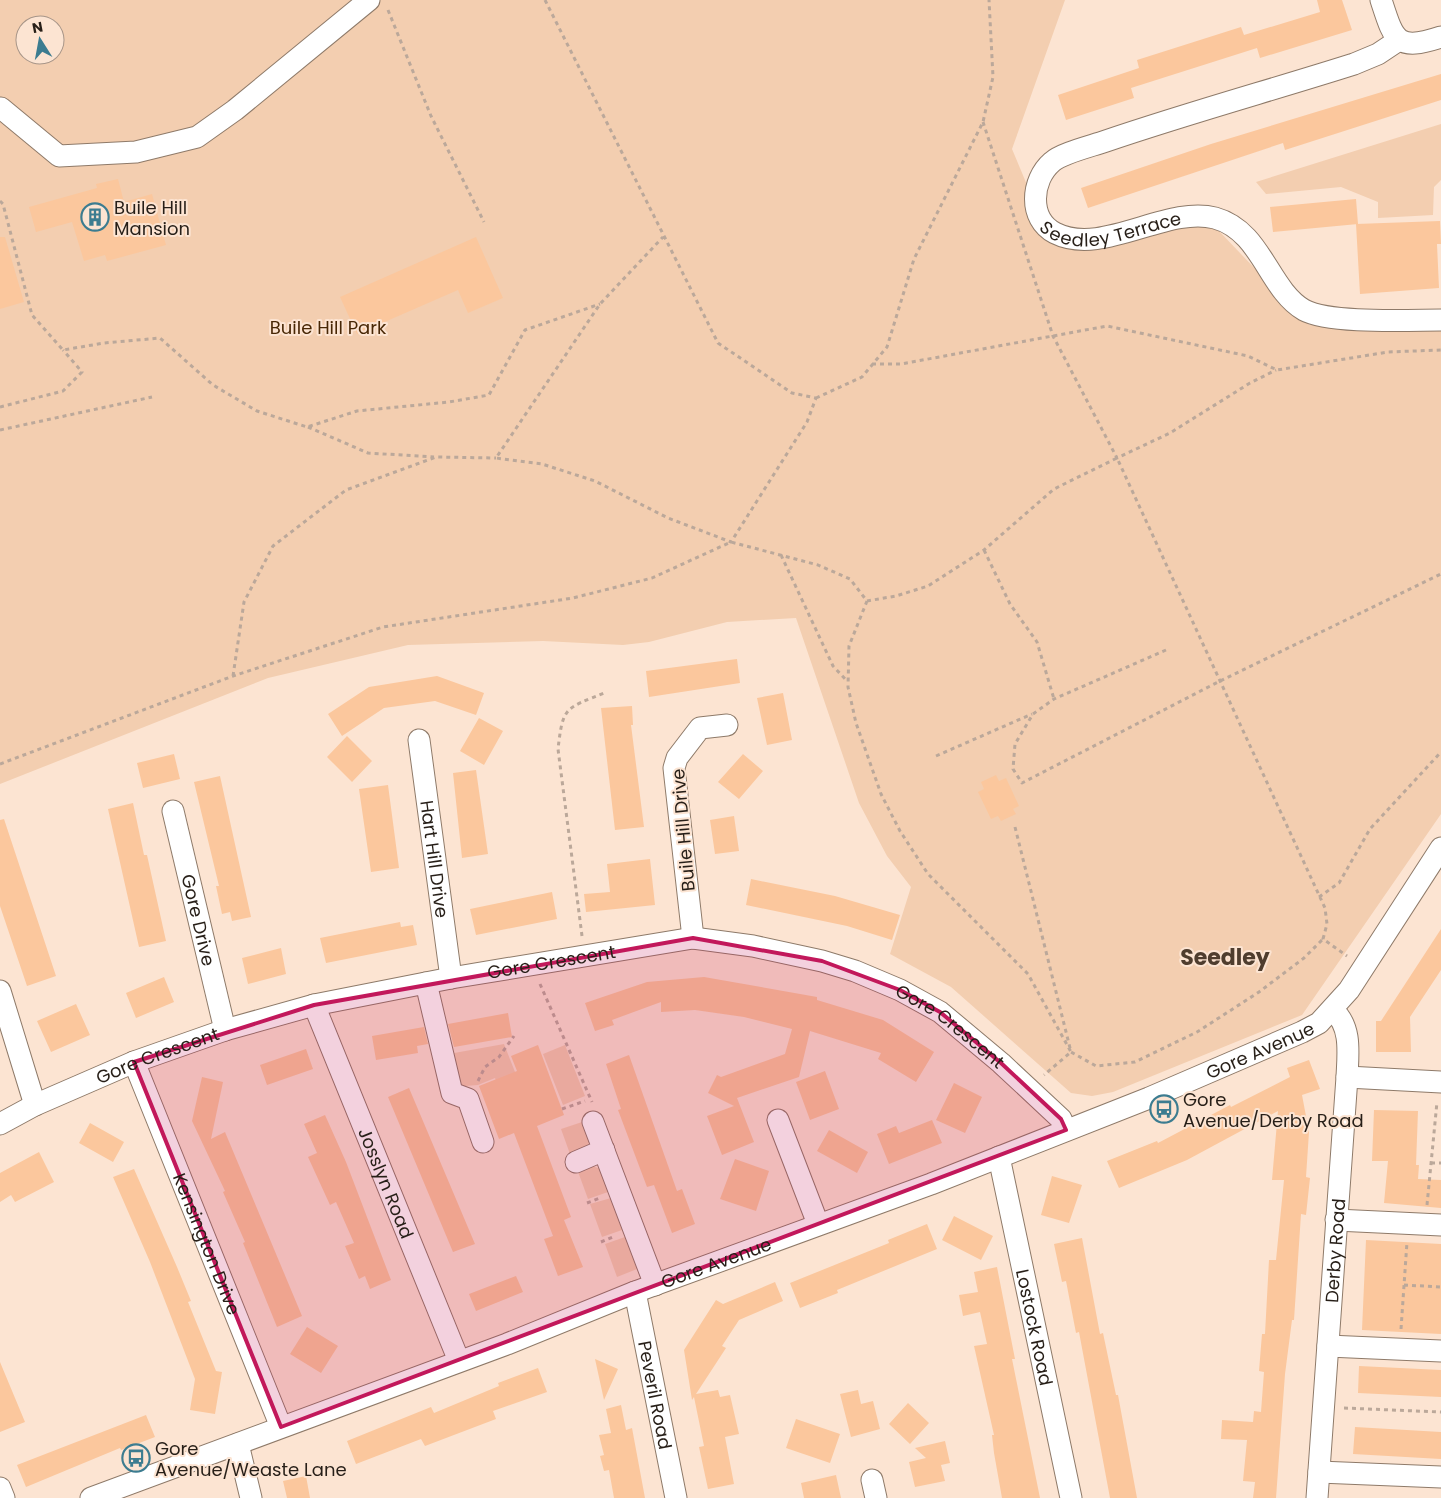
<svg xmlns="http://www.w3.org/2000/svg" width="1441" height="1498" font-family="Poppins,sans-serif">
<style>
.green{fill:#f3ceb0;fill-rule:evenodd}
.building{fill:#fbc79d}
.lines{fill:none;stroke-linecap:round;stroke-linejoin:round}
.minor-casing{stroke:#8e7a69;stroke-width:23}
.path{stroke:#bba89a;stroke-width:3;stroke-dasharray:4 4;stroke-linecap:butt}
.minor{stroke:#fff;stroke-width:21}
.marked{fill:#c2185b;fill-opacity:0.2;stroke:#c2185b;stroke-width:4;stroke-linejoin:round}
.labels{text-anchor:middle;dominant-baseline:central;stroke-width:4;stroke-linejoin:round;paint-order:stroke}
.poi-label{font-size:18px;fill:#271f18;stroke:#fce4d2;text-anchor:start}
.street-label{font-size:18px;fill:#271f18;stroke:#fce4d2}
.park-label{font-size:18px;fill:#482705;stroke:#fce4d2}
.district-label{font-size:22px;font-weight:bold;fill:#4f3d2e;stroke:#fce4d2}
</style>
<rect width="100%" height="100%" fill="#fce4d2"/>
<path class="green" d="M0,0H1065L1012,149L1050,240L1195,206L1309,325L1441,329V814L1302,1015L1113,1092L1092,1096L1071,1093L951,987L890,954L911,887L887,856L859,803L796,618L727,622L649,642L623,645L543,641L408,645L268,678L0,784ZM25,25H55V55H25Z
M1441,124V180L1434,187L1433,215L1378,218V202L1341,187L1266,194L1256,182Z
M504,1044L536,1125L514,1133L495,1078L478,1085L453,1087L443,1055Z
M565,1045L585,1096L563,1105L543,1054Z
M585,1121C592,1144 593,1146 570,1154L561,1129Z
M592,1166L601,1169L608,1192L588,1199L577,1169Z
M611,1198L622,1230L602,1237L590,1204Z
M625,1237L637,1269L617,1277L605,1244Z"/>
<path class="building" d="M1317,0H1342L1352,30L1260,58L1257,48L1131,88L1134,98L1066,120L1058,95L1139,68L1137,60L1241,27L1244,35L1320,12Z
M1441,74V100L1285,150L1283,143L1088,208L1081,188L1211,144Z
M118,179L124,202L152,194L166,245L107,261L105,255L84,261L72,222L36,232L29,207L97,188L96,184Z
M1356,199L1358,224L1273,232L1270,207Z
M1440,221L1441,244H1437L1439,288L1360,294L1356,224Z
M0,237H5L24,302L0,309Z
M476,237L503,298L468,313L458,290L357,334L340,297Z
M737,659L740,683L649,697L646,671Z
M437,676L484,693L476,715L435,701L384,708L342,736L328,714L369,687Z
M783,693L792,740L767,745L757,698Z
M632,706L633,725H631L644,827L615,830L601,708Z
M479,718L503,731L484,765L460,751Z
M347,736L372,761L352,782L327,757Z
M174,754L180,779L143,788L137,763Z
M743,754L763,771L739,799L718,782Z
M476,770L488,854L462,858L453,773Z
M996,775L999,781L1006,778L1019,806L1013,809L1016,814L1001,821L998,816L991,819L978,792L984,789L981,782Z
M220,776L251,917L232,921L230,912L222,914L216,886H219L194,782Z
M388,785L399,868L371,872L359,789Z
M133,803L144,855H147L166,941L139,947L108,809Z
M734,816L739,851L715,854L710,820Z
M4,819L56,976L27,986L0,906V820Z
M650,859L655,905L586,912L584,894L610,892L607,864Z
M751,879L835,896L900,915L892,940L847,926L746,905Z
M552,892L557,919L476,935L470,909Z
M400,922L401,927L413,925L417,945L326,963L320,938Z
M1441,929V970L1410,1017L1411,1052H1376V1021H1381Z
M281,948L286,974L248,984L242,958Z
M164,977L174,1002L136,1018L126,993Z
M704,977L817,997V1000L883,1020L934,1052L916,1082L878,1059L881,1053L810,1031L799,1077L737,1098L754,1142L722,1155L707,1116L734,1106L708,1093L717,1075L721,1077L785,1054L792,1029L744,1017L695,1010L661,1012V1002L612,1020L614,1025L595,1031L585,1003L647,982Z
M76,1004L90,1035L51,1052L37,1021Z
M508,1013L512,1037L454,1047L448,1024Z
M424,1027L428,1044L417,1046L418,1053L376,1060L372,1036Z
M538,1045L564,1115L537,1126L571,1217L564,1220L583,1267L558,1276L544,1239L553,1236L514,1133L499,1139L479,1086L517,1071L511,1056Z
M306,1049L313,1069L267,1085L260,1065Z
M629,1055L677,1191L682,1189L695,1224L672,1233L654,1185L647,1187L618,1110L621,1109L606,1064Z
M1309,1060L1320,1089L1302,1095L1309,1132L1306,1177L1310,1178L1306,1215L1301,1214L1294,1320H1292L1285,1374L1276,1498H1253L1255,1482L1243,1481L1247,1440L1221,1439L1222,1420L1253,1422L1254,1411L1261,1412L1264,1372L1259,1371L1262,1334H1265L1269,1260H1276L1284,1180H1272L1278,1111L1187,1160L1119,1188L1107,1161L1157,1141L1158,1143L1230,1105L1231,1107L1290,1077L1287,1068Z
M825,1071L839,1109L810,1120L796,1082Z
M202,1077L223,1082L211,1139L225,1132L302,1316L277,1327L243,1243L245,1242L223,1192L225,1191L192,1121Z
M954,1083L982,1097L965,1133L936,1120Z
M409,1088L475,1244L453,1252L388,1097Z
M1374,1110L1418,1111L1416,1165H1419L1418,1179L1441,1180V1208L1384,1203L1388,1161H1372Z
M325,1115L346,1162L391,1280L370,1289L365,1276L359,1279L345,1246L354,1243L336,1202L330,1205L308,1157L317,1153L304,1124Z
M932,1120L942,1143L889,1164L877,1134L896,1126L899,1133Z
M90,1123L124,1142L113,1162L79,1143Z
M829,1130L868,1152L857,1173L817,1151Z
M39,1152L54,1182L15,1202L11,1195L0,1202V1173Z
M735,1159L769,1171L756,1211L720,1199Z
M134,1169L177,1267L191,1301L188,1302L216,1371L222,1372L215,1414L190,1410L195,1379L150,1262L113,1177Z
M1052,1176L1082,1185L1069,1223L1041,1215Z
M954,1216L993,1236L981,1260L942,1240Z
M927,1224L937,1249L837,1290L838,1293L800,1308L790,1283L889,1243L888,1240Z
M1082,1238L1100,1334L1103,1333L1116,1395H1118L1137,1498H1110L1079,1332L1076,1333L1066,1281L1062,1282L1054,1244Z
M1366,1240L1441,1244V1334L1362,1330Z
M997,1267L1015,1359H1012L1040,1498H1002L994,1453L992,1435H994L974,1346L987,1344L980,1312L963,1316L959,1295L978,1292L974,1272Z
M516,1276L523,1292L476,1311L469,1294Z
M775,1282L783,1301L739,1320L722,1346L726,1348L696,1394L718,1390L720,1397L730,1395L739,1434L725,1437L734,1484L708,1489L699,1447L704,1446L694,1397L692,1400L684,1350L716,1300L723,1304Z
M307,1327L338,1346L321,1373L290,1354Z
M595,1359L618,1369L604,1400Z
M0,1362L25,1422L0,1432Z
M1359,1366L1441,1370V1397L1358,1393Z
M538,1368L547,1392L493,1411L496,1419L425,1446L421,1439L356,1464L347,1441L431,1407L434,1413L499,1386L498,1383Z
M858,1390L861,1404L873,1401L880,1429L851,1437L840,1394Z
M908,1403L929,1423L910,1444L889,1424Z
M621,1405L626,1430L632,1428L645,1498H614L609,1470L604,1471L600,1456L604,1455L599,1435L611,1433L606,1409Z
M146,1415L155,1437L121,1450L120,1448L26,1487L17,1465Z
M796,1419L840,1434L830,1463L786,1448Z
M1355,1427L1441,1432V1459L1353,1454Z
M945,1441L950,1463L941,1465L945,1481L915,1487L909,1462L926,1458L915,1448Z
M836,1475L841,1498H804L801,1483Z
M306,1476L310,1498H287L283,1481Z"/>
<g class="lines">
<g class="minor-casing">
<g id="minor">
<path d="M1381,0C1394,40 1396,52 1441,37"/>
<path id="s1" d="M1399,40L1378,54L1354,64C1272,90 1188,113 1106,141C1092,146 1062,153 1052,162C1031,180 1028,219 1055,233C1102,257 1167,205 1215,218C1262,231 1268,289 1304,310C1330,324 1409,320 1441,320"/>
<path d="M1,108L59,156L136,152L197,137L235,110L369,0"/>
<path id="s2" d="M419,740L451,978"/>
<path id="s3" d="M173,811L225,1030"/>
<path d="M693,938L674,768L677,758L700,728L727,725"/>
<path d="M426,983L452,1093L468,1099L483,1142"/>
<path d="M0,991L35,1105"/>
<path id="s4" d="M314,1005L459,1361"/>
<path id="s5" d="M134,1062L281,1427"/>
<path d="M1347,1077L1441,1082"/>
<path d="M778,1120L818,1224"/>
<path d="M593,1122L655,1285"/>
<path id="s6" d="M0,1124L35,1105L134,1062L225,1030L314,1005L451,978L693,938L753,946L822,961L855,971L900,990L940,1012L1001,1063L1061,1119L1066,1130"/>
<path id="s7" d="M999,1157L1071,1498"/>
<path d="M576,1162L604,1150"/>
<path d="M1336,1220L1441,1225"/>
<path id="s8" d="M635,1292L676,1498"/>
<path d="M1328,1346L1441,1351"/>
<path d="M238,1444L251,1498"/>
<path d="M1319,1472L1441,1477"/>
<path d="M872,1480L876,1498"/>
<path d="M0,1488L4,1498"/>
<path id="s9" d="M91,1498L507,1344L635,1292L931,1184L1149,1098L1302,1032L1319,1023L1349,990L1441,848"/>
<path id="s10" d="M1317,1498L1347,1077C1348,1053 1352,1027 1333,1010"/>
</g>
</g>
<path class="path" d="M545,0L718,343L792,393L816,398L807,422L731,542L668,518L595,481L542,464L496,458L600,304L663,237
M388,10L431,116L484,222
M983,122L1053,336L1117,458L1170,433L1250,383L1276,370
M0,201L3,204L32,315L63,350L104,343L160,338L213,385L257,411L307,427L357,411L449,402L489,395L525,330L600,304
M872,364H901L1107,326L1248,356L1277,370L1388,352L1441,350
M816,398L862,377L887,347L914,259L983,122L993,77L989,0
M0,407L63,391L82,372L63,350
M308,427L368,453L434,457
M0,430L152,397
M984,550L1010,604L1037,642L1054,699
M781,555L833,666L847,681
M867,601L896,596L928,586L984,550L1054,489L1117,458L1325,908L1327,924L1323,939L1347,956
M1166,650L1054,699L1033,714L1015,744L1013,769L1022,783L1220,681L1441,574
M233,676L244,602L273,546L346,490L436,457L496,458
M936,756L1032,714
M0,764L233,676L383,627L573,598L652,578L731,542L818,565L850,579L867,601L849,646L848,687L856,723L881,794L900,831L928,874L1028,974L1071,1052L1044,1075
M1015,827L1071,1052L1096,1066L1135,1062L1197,1032L1259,992L1304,958L1323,939
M1319,897L1339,883L1370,829L1441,752
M582,936L558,749C563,706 565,709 604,693
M540,984L592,1102
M478,1081L485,1067L499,1057L514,1036
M562,1109L585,1101
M1431,1163H1441
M587,1203L600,1198
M1427,1205L1437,1102
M601,1242L615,1236
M1404,1285L1441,1287
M1401,1329L1407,1242
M1344,1408L1441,1412"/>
<use href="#minor" class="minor"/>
</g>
<path class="marked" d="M693,938L822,961L900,990L940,1012L1001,1063L1061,1119L1066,1130L281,1427L134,1062L314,1005Z"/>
<defs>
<g id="building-ring" transform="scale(1.4375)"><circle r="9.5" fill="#fce4d2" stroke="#3c7c90" stroke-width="1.5"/><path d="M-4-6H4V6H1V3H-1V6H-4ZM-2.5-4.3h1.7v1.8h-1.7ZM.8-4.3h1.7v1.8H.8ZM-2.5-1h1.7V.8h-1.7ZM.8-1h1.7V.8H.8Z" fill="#3c7c90"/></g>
<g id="bus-ring" transform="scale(1.4375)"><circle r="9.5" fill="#fce4d2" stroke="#3c7c90" stroke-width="1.5"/><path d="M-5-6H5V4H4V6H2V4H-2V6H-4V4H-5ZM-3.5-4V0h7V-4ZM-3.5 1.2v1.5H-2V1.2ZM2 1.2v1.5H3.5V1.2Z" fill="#3c7c90"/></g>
</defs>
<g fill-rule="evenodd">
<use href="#building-ring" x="95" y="217"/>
<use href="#bus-ring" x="1164" y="1109"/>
<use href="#bus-ring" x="136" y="1458"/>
</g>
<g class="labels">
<g class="poi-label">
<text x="114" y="207">Buile Hill<tspan x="114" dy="21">Mansion</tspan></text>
<text x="1183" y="1099">Gore<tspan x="1183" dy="21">Avenue/Derby Road</tspan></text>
<text x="155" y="1448">Gore<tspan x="155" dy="21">Avenue/Weaste Lane</tspan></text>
</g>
<g class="street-label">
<text stroke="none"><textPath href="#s1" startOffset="509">Seedley Terrace</textPath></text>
<text transform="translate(683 830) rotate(-95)">Buile Hill Drive</text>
<text stroke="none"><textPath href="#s2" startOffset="120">Hart Hill Drive</textPath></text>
<text stroke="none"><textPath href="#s3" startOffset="112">Gore Drive</textPath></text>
<text stroke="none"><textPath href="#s6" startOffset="578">Gore Crescent</textPath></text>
<text stroke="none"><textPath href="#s6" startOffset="998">Gore Crescent</textPath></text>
<text stroke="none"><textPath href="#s9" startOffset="1252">Gore Avenue</textPath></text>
<text stroke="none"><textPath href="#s6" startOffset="172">Gore Crescent</textPath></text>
<text stroke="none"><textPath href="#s4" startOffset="192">Josslyn Road</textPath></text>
<text stroke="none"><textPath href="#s5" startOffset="196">Kensington Drive</textPath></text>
<text stroke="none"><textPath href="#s10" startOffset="248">Derby Road</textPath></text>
<text stroke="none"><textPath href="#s9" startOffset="668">Gore Avenue</textPath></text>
<text stroke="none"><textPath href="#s7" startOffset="174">Lostock Road</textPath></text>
<text stroke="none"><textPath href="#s8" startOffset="105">Peveril Road</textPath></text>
</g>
<g class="park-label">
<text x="328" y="327">Buile Hill Park</text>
</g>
<g class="district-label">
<text x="1225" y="957">Seedley</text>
</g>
</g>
<g transform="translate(40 40) rotate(349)"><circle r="24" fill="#fce4d2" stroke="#a79588"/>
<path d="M0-4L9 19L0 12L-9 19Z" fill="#3c7c90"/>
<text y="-8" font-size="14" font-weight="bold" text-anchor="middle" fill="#271f18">N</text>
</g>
</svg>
